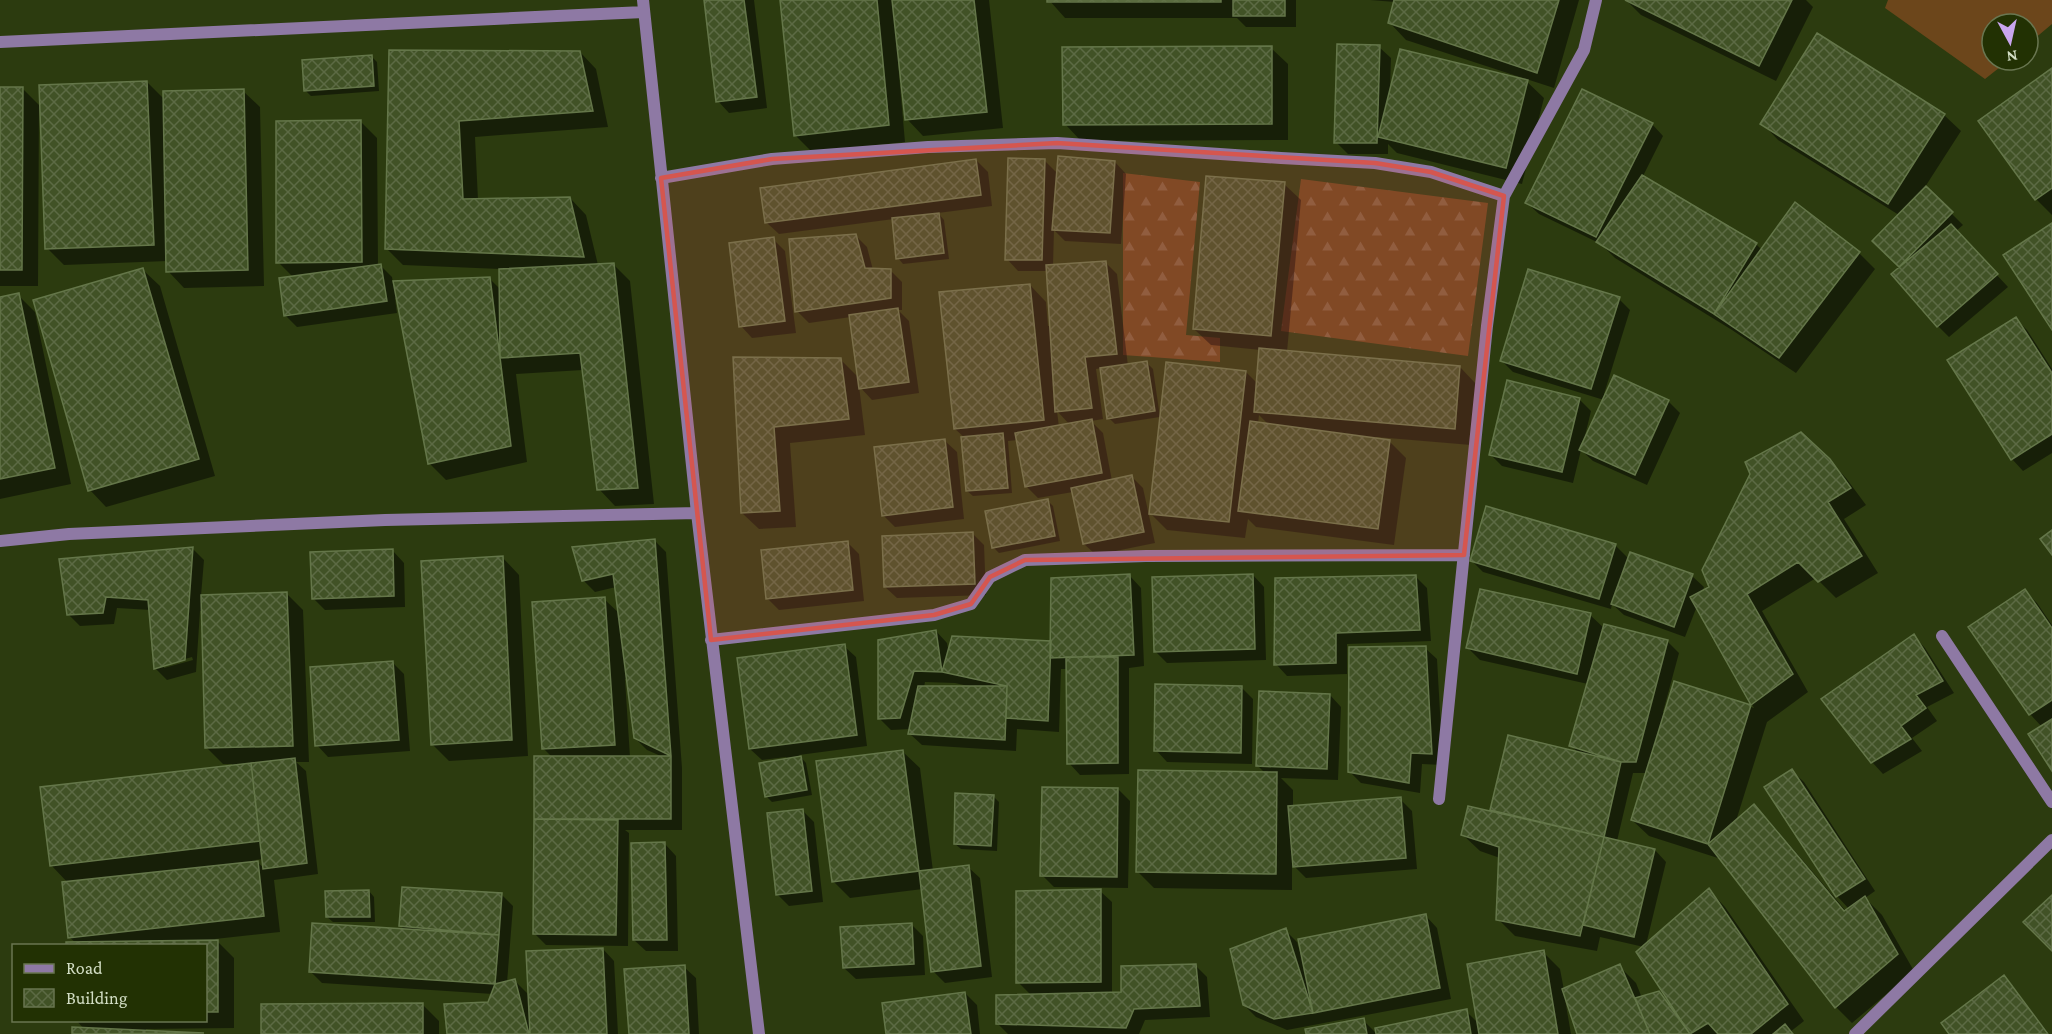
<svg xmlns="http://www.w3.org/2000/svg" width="2052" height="1034" font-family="'Crimson Pro',serif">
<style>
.grass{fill:#6c461b}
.forest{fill:url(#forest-firs)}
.shadow{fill:#0007;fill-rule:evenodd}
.building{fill:url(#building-cross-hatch);stroke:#647649;stroke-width:1.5}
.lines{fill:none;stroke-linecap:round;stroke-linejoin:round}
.street{stroke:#8e79a4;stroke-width:12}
.marked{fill:#d5564f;fill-opacity:0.2;stroke:#d5564f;stroke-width:4.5;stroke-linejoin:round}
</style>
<defs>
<pattern id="forest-firs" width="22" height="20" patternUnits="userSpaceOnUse" patternTransform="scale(1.5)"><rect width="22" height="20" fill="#6c461b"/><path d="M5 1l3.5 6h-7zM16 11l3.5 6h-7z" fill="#80603b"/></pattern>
<pattern id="building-cross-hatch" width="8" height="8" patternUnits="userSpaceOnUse" patternTransform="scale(1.5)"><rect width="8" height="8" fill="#415226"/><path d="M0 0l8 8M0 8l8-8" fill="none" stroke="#5c6a44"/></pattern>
</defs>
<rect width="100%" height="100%" fill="#2c3b0f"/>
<path class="grass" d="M1888,0H2052V24L2028,44V24H1992V60H2009L1985,79L1885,8Z"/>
<path class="forest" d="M1123,173L1200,182L1186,335L1220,338V362L1123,355Z
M1301,179L1488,203L1468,356L1281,331Z"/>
<path class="shadow" d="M706,0H754L767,108L729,113L718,101Z
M782,0H989L1003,128L923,136L907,119L900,63H898L905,142L812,152L795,135Z
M1049,0H1296V27H1246L1237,18H1065Z
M1370,0H1579L1554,88L1406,40L1390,23L1395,2Z
M1626,0H1806L1813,7L1776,81L1641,15Z
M1379,47L1391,58L1390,89L1524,81V79L1544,98L1522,184L1397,153L1388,144V154H1348L1336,142Z
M1271,48L1288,64V140L1081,141L1065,124Z
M390,51L580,52L596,69L608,127L475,137L478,200L570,198L586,215L598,265H614L630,281L654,504L615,506L599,489L583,370L516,374L527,462L446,480L429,463L398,298H395L397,313L297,327L285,315L294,278L278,262L360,121L377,138L378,266H381L392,277L393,283L489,278L501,290L500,269L403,265L386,248Z
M371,56L377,62L379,91L311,96L306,91Z
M2052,70V215L2036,199Z
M147,82L164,99L243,91L260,107L264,286L184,288L168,271V261L64,265L47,248Z
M0,88H22L39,105L38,286H0Z
M1944,115L1961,131L1925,187L1963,225L1956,231L2008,287L1949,337L1938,326L1900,267L1874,241L1899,215L1778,140L1762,123Z
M1652,124L1663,136L1642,178L1756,244L1762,250L1859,253L1875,269L1796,373L1732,330L1615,258L1601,244L1539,214L1527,203Z
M976,160L988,172L992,206L938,213L944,220L949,259L903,264L898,258L894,219L779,234L767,223L762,189Z
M1045,161L1058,174L1115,162L1126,174L1121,244L1065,241L1054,230L1053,266L1106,263L1117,274L1128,366L1147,363L1153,369L1160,417L1115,424L1109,418L1102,368L1096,369L1103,419L1091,421L1103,433L1112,481L1132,477L1143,488L1155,543L1096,555L1084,544L1073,492L1038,498L1026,486L1018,440L1008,441L1012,493L973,496L967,491L965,438L955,429L1030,285L1046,302L1048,326H1051L1048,271H1018L1007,259ZM1057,411L1070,425L1059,427Z
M1284,184L1301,200L1287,352L1460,367L1476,384L1471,445L1376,437V439L1389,441L1406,458L1394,545L1256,527L1248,519L1245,538L1167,530L1150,513L1246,372L1258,384L1261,350L1211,345L1194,329ZM1259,415L1269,425L1258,424Z
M855,235L867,247L873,270H890L902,282V310H898L909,321L919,393L872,400L859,386L865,435L790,443L796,527L759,529L742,513L735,358L841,360L859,378L851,317L809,323L797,311Z
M773,239L785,251L796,333L752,338L741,326Z
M143,270L160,286L215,476L106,507L90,490Z
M18,295L35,312L71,484L0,499V299Z
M1619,299L1630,310L1604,394L1668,401L1680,413L1647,485L1593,461L1581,450L1573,483L1502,466L1490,454L1579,399L1591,411L1584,440L1604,400L1513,372L1501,360Z
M2016,319L2027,330L2052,369V453L2023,471L2012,459Z
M945,441L957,452L964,519L895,527L883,515Z
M1829,460L1846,478L1866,505L1844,519L1878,573L1836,598L1816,578L1762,611L1808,692L1767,722L1736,821L1754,806L1770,822L1846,911L1849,909L1837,896L1766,788L1792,771L1804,782L1875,891L1865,898L1882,915L1914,971L1852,1023L1836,1007L1721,859L1649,836L1632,820L1647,773H1633L1617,841L1655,850L1666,862L1646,945L1709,890L1725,907L1804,1021L1790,1032L1793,1034H1579L1567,999H1565L1571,1034H1308L1363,1020L1377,1034L1466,1011L1479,1024L1543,952L1560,969L1564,990L1619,966L1636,983L1642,998L1676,1015L1678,1014L1644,947L1600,937L1597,951L1515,936L1498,919L1500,858L1480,851L1463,835L1496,814L1492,810L1578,753L1571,745L1588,684L1480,660L1468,648L1590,615L1604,628L1667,641L1679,653L1663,712L1666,713L1675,683L1754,708L1697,606L1685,637L1624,615L1612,604L1611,609L1483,572L1472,561L1615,545L1629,559L1692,576L1704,587L1702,593L1711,588Z
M1048,501L1053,506L1060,541L999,553L993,547Z
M972,533L984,545L986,595L897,598L885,587Z
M655,541L666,552L682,768V830H625L629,833L628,946L546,945L535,934V757H552L543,748L604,599L620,614L616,587L595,592L583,580ZM625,679H628L635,738L647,750L663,757H630Z
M847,542L859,554L864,601L779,610L768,599Z
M192,548L204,560L201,596L287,594L303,610L309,762H296L306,771L318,874L274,880L280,932L215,939L234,958V1028L146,1029V1032L204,1034H74V1029H84L76,1020H206V946L76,943L69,937L68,883L51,865L232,766V764H223L207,748L203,611H200L196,672L167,680L156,669L151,610L117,608L114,624L80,626L69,615ZM192,657L193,660L164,668V665ZM263,859L265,869L255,860Z
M393,551L404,563L405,607L325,610L313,598Z
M503,558L519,575L528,756L449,761L433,745Z
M1253,575L1264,587L1266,660L1167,663L1155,651Z
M1130,576L1141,588L1144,666L1129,668V774L1080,775L1069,763L1068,669H1061L1059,732L1017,729L1016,751L922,745L910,734L911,729L891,730L880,719L936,631L947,643L949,654L1052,642ZM925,682L955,683L968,686L924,687Z
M1415,576L1427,588L1431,641L1347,644V674L1287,676L1276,664Z
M2025,591L2037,603L2052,625V768L2042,727L2030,714L1971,628Z
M1914,636L1925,648L1954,693L1927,707L1937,721L1912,738L1922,751L1883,774L1872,762Z
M844,646L856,657L867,746L799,755L806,763L812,795L772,802L767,797L787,760L786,757L762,760L750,749Z
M1425,648L1437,659L1443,765L1422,764L1420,793L1361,783L1349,771Z
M393,663L404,674L410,751L328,757L317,745Z
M1241,687L1253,699L1252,764L1167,762L1156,750Z
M1330,695L1341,707L1338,780L1281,778L1293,790V807L1400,799L1412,811L1417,869L1306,878L1292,864V890L1154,888L1137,871L1265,773L1257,765Z
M903,752L920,768L933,871L968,867L980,878L992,977L945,983L933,971L923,889L850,898L833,881Z
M1118,789L1130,801L1128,888L1054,887L1042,875Z
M993,796L999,802L997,851L961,849L955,844Z
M802,810L814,822L823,902L789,906L777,894Z
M665,844L676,856L678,951H646L634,940Z
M369,891L374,897L375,922H333L327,917Z
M1100,891L1112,902V993H1122L1196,966L1207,977L1210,1017L1145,1020L1139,1034H1008L998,1024L1031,995L1018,982Z
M501,894L513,906L507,983L515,981L527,993L529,999L603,949L614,961L618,1034H448L489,1004L493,994L322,983L310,971L406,931L401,926Z
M1426,916L1437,928L1451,999L1287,1030L1256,1017L1244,1005L1285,930L1297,942L1300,952Z
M911,924L923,936L925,975L856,979L844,968Z
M684,967L696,978L699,1034H630Z
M2004,977L2015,989L2049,1034H1951Z
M965,993L977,1005L980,1034H888Z
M422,1004L439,1021V1034H263Z"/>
<path class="building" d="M704,0H744L757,97L716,102Z
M780,0H877L889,125L794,136Z
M892,0H974L987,112L905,120Z
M1047,0H1221V2H1047Z
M1233,0H1285V16H1233Z
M1394,0H1559L1537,73L1388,23Z
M1625,0H1792L1759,66Z
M1817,33L1945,114L1888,204L1760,124Z
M1337,44L1380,45L1377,143H1334Z
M1272,46V124L1063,125L1062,47Z
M1400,49L1528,80L1506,168L1378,137Z
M389,50L580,51L593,111L459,121L463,199L570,197L584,257L385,249Z
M372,55L374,86L304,91L302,60Z
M2052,68V188L2035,200L1978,121Z
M147,81L154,245L45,249L39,85Z
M0,87H23L22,270H0Z
M244,89L248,270L166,272L163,91Z
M1582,89L1653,123L1596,237L1525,203Z
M361,120L362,262L276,263V121Z
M1058,156L1115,161L1110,233L1052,230Z
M1008,158L1045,159L1042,260H1005Z
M976,159L981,195L765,223L760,188Z
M1642,175L1757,243L1714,314L1596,242Z
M1206,176L1285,182L1271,336L1193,329Z
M1926,186L1953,212L1899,267L1872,241Z
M1795,202L1860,252L1779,358L1714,314Z
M939,213L944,253L896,259L892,218Z
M2052,223V330L2003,255Z
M1951,224L1998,274L1937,327L1891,274Z
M856,234L865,268L891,269V298L795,312L789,239Z
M774,237L785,321L739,327L729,243Z
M1106,261L1117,354L1085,357L1092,408L1055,412L1046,265Z
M614,263L638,488L597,490L580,353L500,358L499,269Z
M381,264L387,301L284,316L279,278Z
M143,268L199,459L88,491L33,300Z
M1528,269L1620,297L1591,389L1500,361Z
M490,277L511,446L428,464L393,281Z
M1030,284L1044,420L954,429L939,292Z
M19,293L55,468L0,479V297Z
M898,308L909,382L859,389L849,315Z
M2016,317L2052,373V434L2011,460L1947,360Z
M1259,348L1460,366L1455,429L1254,412Z
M733,357L841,358L849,419L774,427L780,511L741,513Z
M1147,361L1155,411L1107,419L1100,368Z
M1166,362L1246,371L1229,522L1149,514Z
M1614,375L1669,400L1635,475L1579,450Z
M1507,380L1580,398L1562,472L1489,455Z
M1092,419L1102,473L1025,487L1015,433Z
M1250,421L1390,440L1378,529L1238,511Z
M1801,432L1830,459L1851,488L1828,502L1862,556L1818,582L1798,562L1747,594L1793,674L1751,705L1690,597L1709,587L1702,570L1750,474L1745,462Z
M1003,433L1008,488L966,491L961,437Z
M945,439L953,507L882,516L874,447Z
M1132,475L1144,532L1083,544L1071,488Z
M1048,499L1055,536L992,548L985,511Z
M1486,506L1616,544L1599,599L1470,561Z
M2052,530V555L2040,539Z
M973,532L975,584L884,587L882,536Z
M655,539L671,756L634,738L613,574L582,581L572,547Z
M848,541L853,590L766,599L761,550Z
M193,547L185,660L154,669L148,600L106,597L103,613L67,615L59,559Z
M393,549L394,596L312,599L310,552Z
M1630,552L1693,574L1674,627L1611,604Z
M503,556L512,740L431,745L421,561Z
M1130,574L1134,655L1050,658L1051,578Z
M1253,574L1255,649L1154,652L1152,577Z
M1416,575L1420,630L1336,633V663L1274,665L1275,578Z
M1480,589L1591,613L1577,674L1466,648Z
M2025,589L2052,628V700L2029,715L1968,627Z
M287,592L293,746L205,748L201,595Z
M605,597L615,745L542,749L532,602Z
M1604,624L1668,640L1636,762H1621L1569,746Z
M936,630L942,672L914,671L900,718L878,719V640Z
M1914,634L1943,681L1916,695L1926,708L1901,726L1911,739L1871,763L1821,699Z
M952,636L1051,641L1048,721L1006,718L1007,686L942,672Z
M845,644L857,735L749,749L737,658Z
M1426,646L1432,754L1411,753L1409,783L1348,772L1349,647Z
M1066,657H1118V763L1067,764Z
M393,661L399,740L315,746L310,667Z
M1674,681L1751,705L1708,844L1631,820Z
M1155,684L1242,686L1241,753L1154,751Z
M918,686H1007L1005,740L908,734Z
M1259,691L1330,694L1327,769L1256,766Z
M2052,719V771L2028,734Z
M1508,735L1621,762L1604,837L1490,810Z
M903,750L919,871L832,882L816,761Z
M534,756H671V819H534Z
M801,756L807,790L765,797L759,763Z
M295,758L307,863L263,869L251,763Z
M251,763L260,841L50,866L40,787Z
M1792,769L1865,879L1836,897L1764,787Z
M1138,770L1277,772L1276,874L1136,872Z
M1042,787L1118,788L1117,877L1040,876Z
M955,793L994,795L991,846L954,844Z
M1401,797L1406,858L1293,867L1288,806Z
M1754,804L1844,911L1865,896L1898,954L1835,1008L1708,844Z
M1468,806L1604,837L1580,936L1496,920L1499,847L1461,835Z
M803,809L812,891L776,895L767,813Z
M534,819L618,820L616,935L533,934Z
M1604,837L1655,849L1634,937L1583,925Z
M665,842L667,940H633L631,843Z
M258,861L264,916L68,938L62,882Z
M969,865L981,966L931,972L919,871Z
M402,887L502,893L499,935L399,926Z
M1709,888L1788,1004L1751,1034H1718L1708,1023L1690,1034L1636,952Z
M1101,889V982L1016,983V891Z
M369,890L370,917H326L325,891Z
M2052,895V951L2023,922Z
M1426,914L1440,988L1313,1013L1298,939Z
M312,923L499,935L495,984L309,972Z
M912,923L914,964L843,968L840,927Z
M1286,928L1313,1013L1274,1019L1243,1005L1230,949Z
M218,940V1012H206V946H66V942Z
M603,948L607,1034H530L526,951Z
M1544,950L1558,1034H1479L1467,964Z
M1196,964L1200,1006L1134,1009L1126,1028L996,1024V995L1121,992V966Z
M1620,964L1650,1034H1577L1562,989Z
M685,965L689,1034H629L624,969Z
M2004,975L2048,1034H1949L1941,1023Z
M515,979L529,1034H447L444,1004L488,1002L495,984Z
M1659,991L1690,1034H1650L1635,998Z
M965,992L971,1034H886L882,1003Z
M423,1003V1034H261V1004Z
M1467,1009L1471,1034H1376L1375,1028Z
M1364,1018L1367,1034H1306L1305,1029Z
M1785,1024L1793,1034H1773Z
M72,1027L204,1033L72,1034Z"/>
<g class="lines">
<path class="street" d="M643,0L697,513L759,1034
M0,42L644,12
M661,178L772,159L928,147L1057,143L1281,158L1375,163L1431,172L1504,196
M0,541L69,534L385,520L697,513
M1942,636L2052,802
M711,640L934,615L971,604L990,577L1025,560L1146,556L1464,555
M1439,799L1487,326L1504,196L1584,50L1596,0
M1855,1034L2052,840"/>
</g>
<path class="marked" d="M1057,143L1375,163L1431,172L1504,196L1464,555L1025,560L990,577L971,604L934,615L711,640L661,178L772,159Z"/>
<rect x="12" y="944" width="195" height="78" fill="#223103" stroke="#697651" stroke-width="1.5"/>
<rect x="24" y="964" width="30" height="9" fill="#8e79a4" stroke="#697651" stroke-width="1.5"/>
<text x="66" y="974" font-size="18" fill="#d3dec5">Road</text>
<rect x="24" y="989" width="30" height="18" fill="url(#building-cross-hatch)" stroke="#697651" stroke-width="1.5"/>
<text x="66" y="1004" font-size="18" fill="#d3dec5">Building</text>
<g transform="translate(2010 42) rotate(172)"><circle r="28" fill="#223103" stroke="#697651" stroke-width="1.5"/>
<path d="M0-4.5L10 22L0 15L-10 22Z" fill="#c9a5ee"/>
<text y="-9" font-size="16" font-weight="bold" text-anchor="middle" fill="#d3dec5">N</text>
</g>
</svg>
